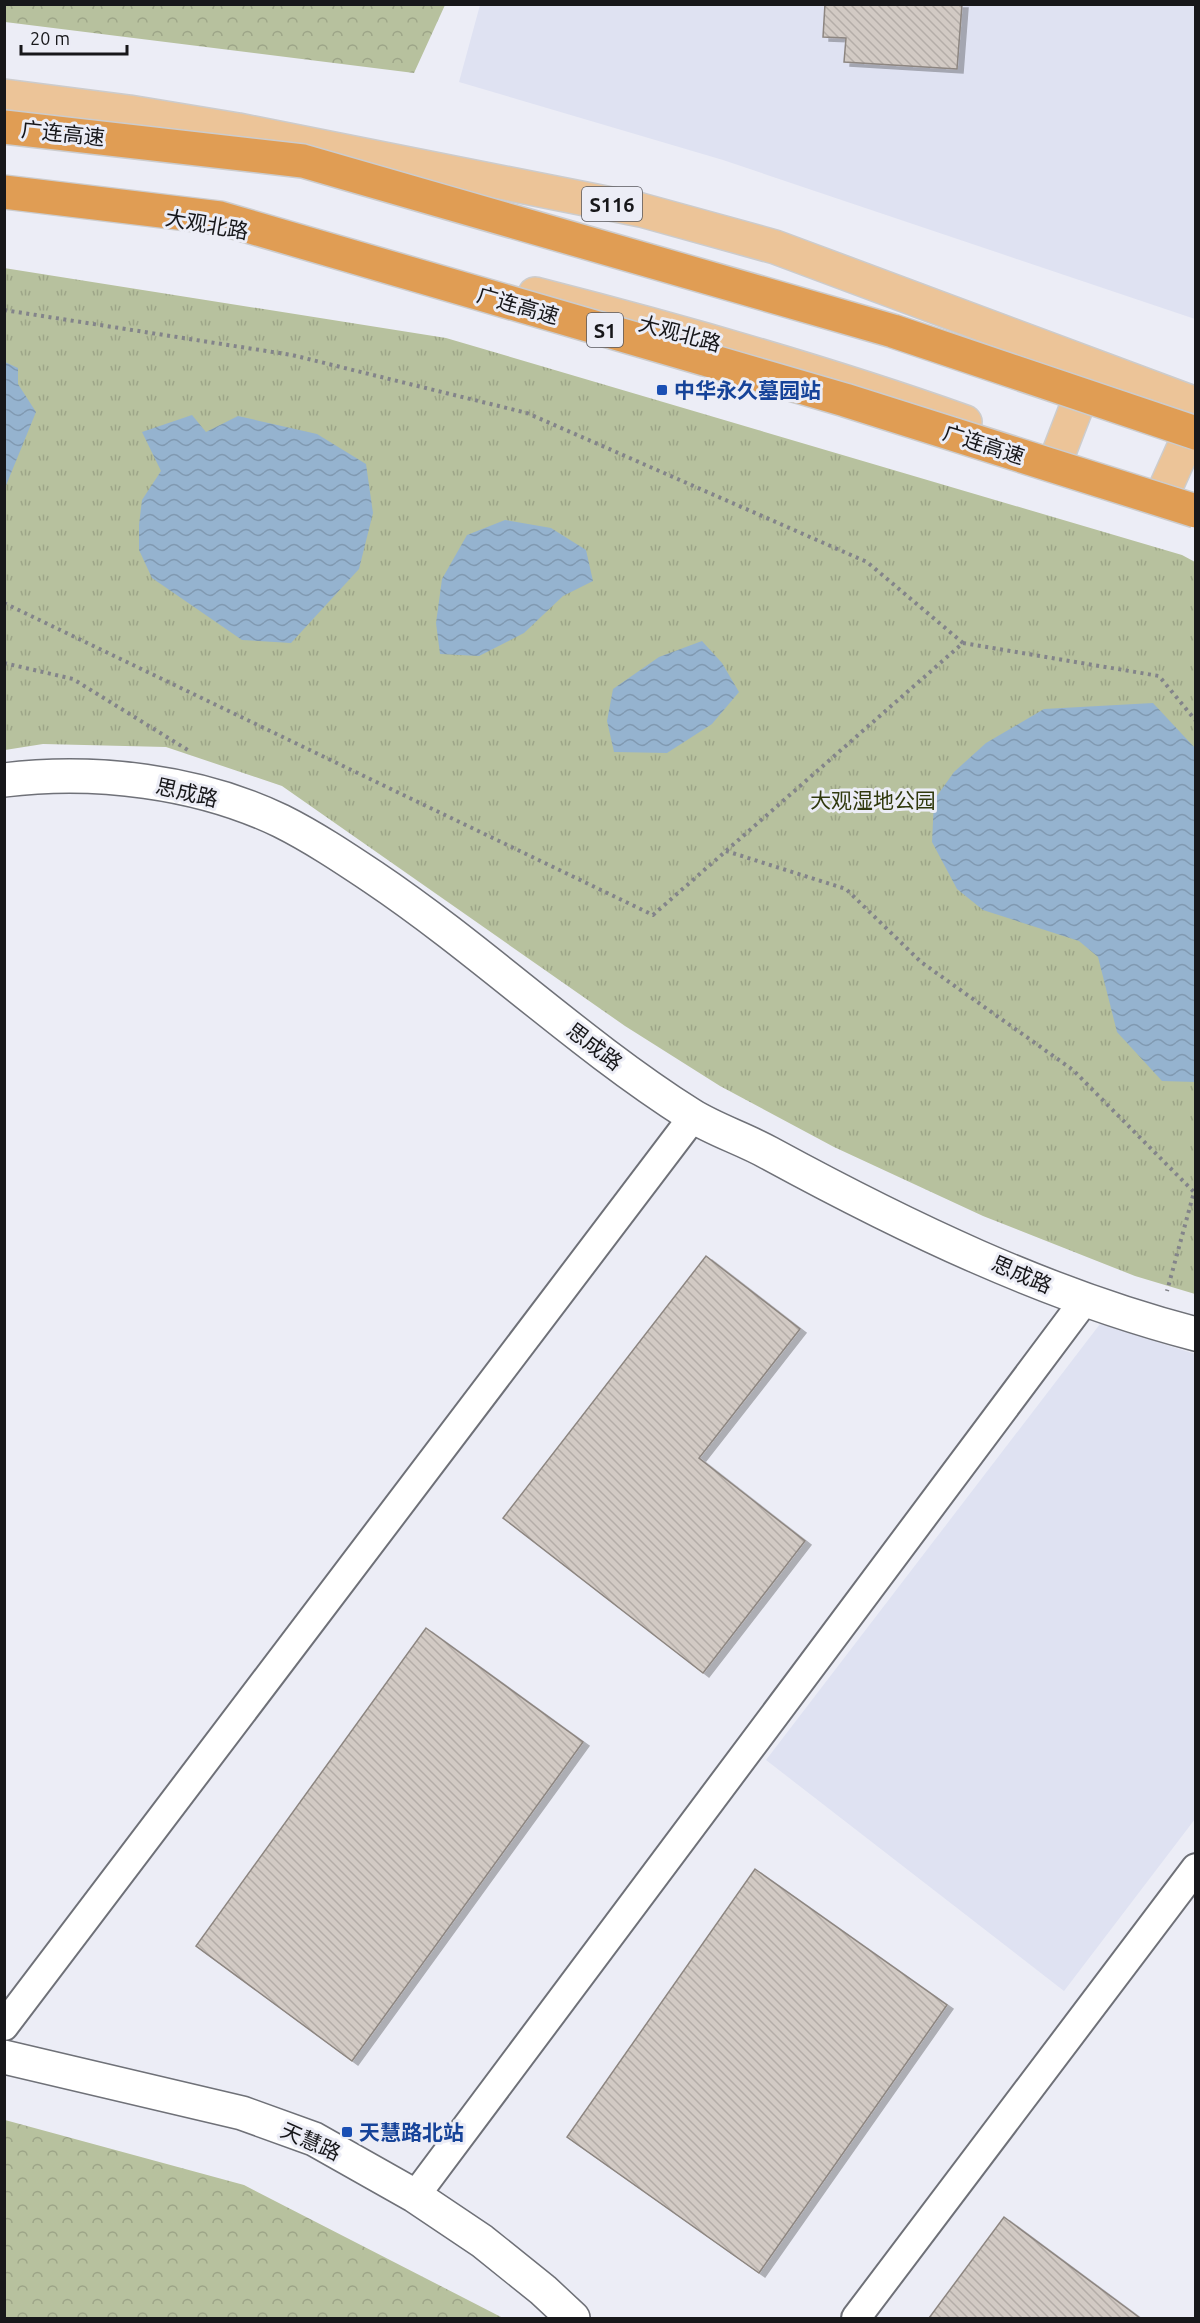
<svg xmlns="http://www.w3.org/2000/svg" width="1200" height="2323" font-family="Ubuntu,'Noto Sans SC',sans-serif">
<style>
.built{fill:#dfe2f2}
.grass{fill:url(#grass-tufts)}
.forest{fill:url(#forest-crowns)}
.water{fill:url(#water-waves)}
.building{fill:url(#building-back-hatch);stroke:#8d8681;stroke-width:1.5;filter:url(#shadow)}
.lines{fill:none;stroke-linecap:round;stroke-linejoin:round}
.minor-casing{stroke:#6f7178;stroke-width:32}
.tertiary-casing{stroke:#6f7178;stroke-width:36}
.primary-casing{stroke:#cccccd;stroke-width:36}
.path{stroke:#83848a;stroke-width:4;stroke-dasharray:3 4.5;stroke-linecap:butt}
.minor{stroke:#fff;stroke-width:28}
.tertiary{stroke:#fff;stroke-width:33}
.primary{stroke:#ecc498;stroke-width:33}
.motorway-bridge-casing{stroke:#cccccd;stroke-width:36;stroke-linecap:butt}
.motorway-bridge{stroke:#e09d54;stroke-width:33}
.transit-dot{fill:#1a4fb4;stroke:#ecedf6;stroke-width:2}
.labels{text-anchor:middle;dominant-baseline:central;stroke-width:6;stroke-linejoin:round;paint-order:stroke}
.shield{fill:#ecedf6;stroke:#57575c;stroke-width:1.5}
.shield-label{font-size:20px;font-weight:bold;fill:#17171a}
.street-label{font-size:21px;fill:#17171a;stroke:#ecedf6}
.transit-label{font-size:21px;font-weight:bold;fill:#164399;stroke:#ecedf6;text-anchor:start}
.park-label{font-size:21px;fill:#30390d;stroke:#ecedf6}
</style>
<defs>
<pattern id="grass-tufts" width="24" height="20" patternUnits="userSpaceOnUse" patternTransform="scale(1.5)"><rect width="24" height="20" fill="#b7c19e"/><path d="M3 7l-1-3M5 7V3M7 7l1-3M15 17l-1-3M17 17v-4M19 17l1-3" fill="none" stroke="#9da588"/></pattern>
<pattern id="forest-crowns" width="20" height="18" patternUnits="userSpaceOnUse" patternTransform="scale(1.5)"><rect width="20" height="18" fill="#b7c19e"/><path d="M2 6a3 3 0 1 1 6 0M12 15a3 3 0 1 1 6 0" fill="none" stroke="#9da588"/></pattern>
<pattern id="water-waves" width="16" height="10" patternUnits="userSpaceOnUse" patternTransform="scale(1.5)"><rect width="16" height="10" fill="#95b3cf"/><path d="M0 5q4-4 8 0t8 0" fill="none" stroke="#8099b1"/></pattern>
<pattern id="building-back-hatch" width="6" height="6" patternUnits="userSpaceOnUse" patternTransform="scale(1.5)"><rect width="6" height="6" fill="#d2cac4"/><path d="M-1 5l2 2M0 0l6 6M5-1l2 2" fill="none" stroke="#b4ada8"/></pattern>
<filter id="shadow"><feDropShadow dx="6" dy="4" stdDeviation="0" flood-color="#0004"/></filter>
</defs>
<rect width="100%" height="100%" fill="#ecedf6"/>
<path class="built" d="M480,5H1195V319L723,160L459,82Z
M1100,1324L1195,1354V1819L1064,1991L766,1760Z"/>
<path class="grass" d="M4,268L446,338L1182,555L1195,562V1294L1135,1276L983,1216L834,1147L720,1086L625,1026L282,786L166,747L43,744L5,750Z"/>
<path class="forest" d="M5,4H445V5L414,73L5,22Z
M5,2120L244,2185L503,2318H5Z"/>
<path class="water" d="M5,362L18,368V384L36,412L5,488Z
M192,415L206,432L238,416L317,434L366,464L373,513L359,569L291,643L242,640L152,578L139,550V525L142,500L161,471L142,432Z
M505,520L551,528L586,550L593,581L563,596L524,633L479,656L440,654L436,623L442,579L467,535Z
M702,641L722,663L739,692L712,724L667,753L614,752L607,721L613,689L659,657Z
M1153,703L1195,748V1082L1162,1081L1117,1032L1098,957L1079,941L983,910L957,889L932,842L934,800L954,772L986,743L1044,709Z"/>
<path class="building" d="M825,4H962L957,69L844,62L846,38L823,37Z
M706,1256L800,1329L699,1458L805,1541L703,1673L503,1518Z
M426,1628L583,1742L352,2061L196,1946Z
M755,1869L947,2005L759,2273L567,2137Z
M1004,2217L1140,2318H929Z"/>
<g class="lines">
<g class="minor-casing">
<path id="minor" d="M4,2026L693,1117
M415,2196L1084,1301
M856,2318L1196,1868"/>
</g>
<g class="tertiary-casing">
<path id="tertiary" d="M4,780C95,769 198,781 281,821C313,837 343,857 373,877C483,951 579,1044 691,1115C715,1130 744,1139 769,1153C905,1227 1046,1295 1196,1334
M4,2057L242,2113L314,2139L415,2196L482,2241L543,2290L573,2318"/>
</g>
<g class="primary-casing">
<path id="primary" d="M4,96L129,112L238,130L641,210L775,247L1196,404
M535,294C680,331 824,372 965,422
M1058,455L1092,367
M1161,498L1196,420"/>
</g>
<path class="path" d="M4,310L292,355L527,413L867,562L963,643
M4,603L653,915L963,643L1159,676L1196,721
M4,663L73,679L191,752
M726,851L846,889L921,962L1073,1070L1194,1192L1167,1291"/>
<use href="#minor" class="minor"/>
<use href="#tertiary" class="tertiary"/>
<use href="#primary" class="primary"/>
<g class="motorway-bridge-casing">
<path id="motorway-bridge" d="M4,127L303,161L893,331L1196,433
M4,192L220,218L845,400L1196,511"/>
</g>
<use href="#motorway-bridge" class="motorway-bridge"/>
</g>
<g class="transit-dot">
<rect x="656" y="384" width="12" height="12" rx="3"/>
<rect x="341" y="2126" width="12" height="12" rx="3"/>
</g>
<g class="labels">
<g class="shield">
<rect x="582" y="187" width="60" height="34" rx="4.5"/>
<rect x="587" y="313" width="36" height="34" rx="4.5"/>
</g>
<g class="shield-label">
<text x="612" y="204">S116</text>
<text x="605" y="330">S1</text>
</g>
<g class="street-label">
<text transform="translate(63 133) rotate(6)">广连高速</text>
<text transform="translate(207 224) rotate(10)">大观北路</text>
<text transform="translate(518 305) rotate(16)">广连高速</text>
<text transform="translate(680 333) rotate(15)">大观北路</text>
<text transform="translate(984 444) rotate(18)">广连高速</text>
<text transform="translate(187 792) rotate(13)">思成路</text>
<text transform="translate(595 1046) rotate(37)">思成路</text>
<text transform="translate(1022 1274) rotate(23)">思成路</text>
<text transform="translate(311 2141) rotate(24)">天慧路</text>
</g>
<g class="transit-label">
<text x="674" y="390">中华永久墓园站</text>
<text x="359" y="2132">天慧路北站</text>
</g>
<g class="park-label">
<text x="873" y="800">大观湿地公园</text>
</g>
</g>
<rect width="1200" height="2323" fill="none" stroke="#17171a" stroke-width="12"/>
<path d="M21 45v9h106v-9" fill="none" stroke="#17171a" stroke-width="3"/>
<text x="30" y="45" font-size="18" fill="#17171a" stroke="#ecedf6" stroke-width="4.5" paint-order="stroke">20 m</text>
</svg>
